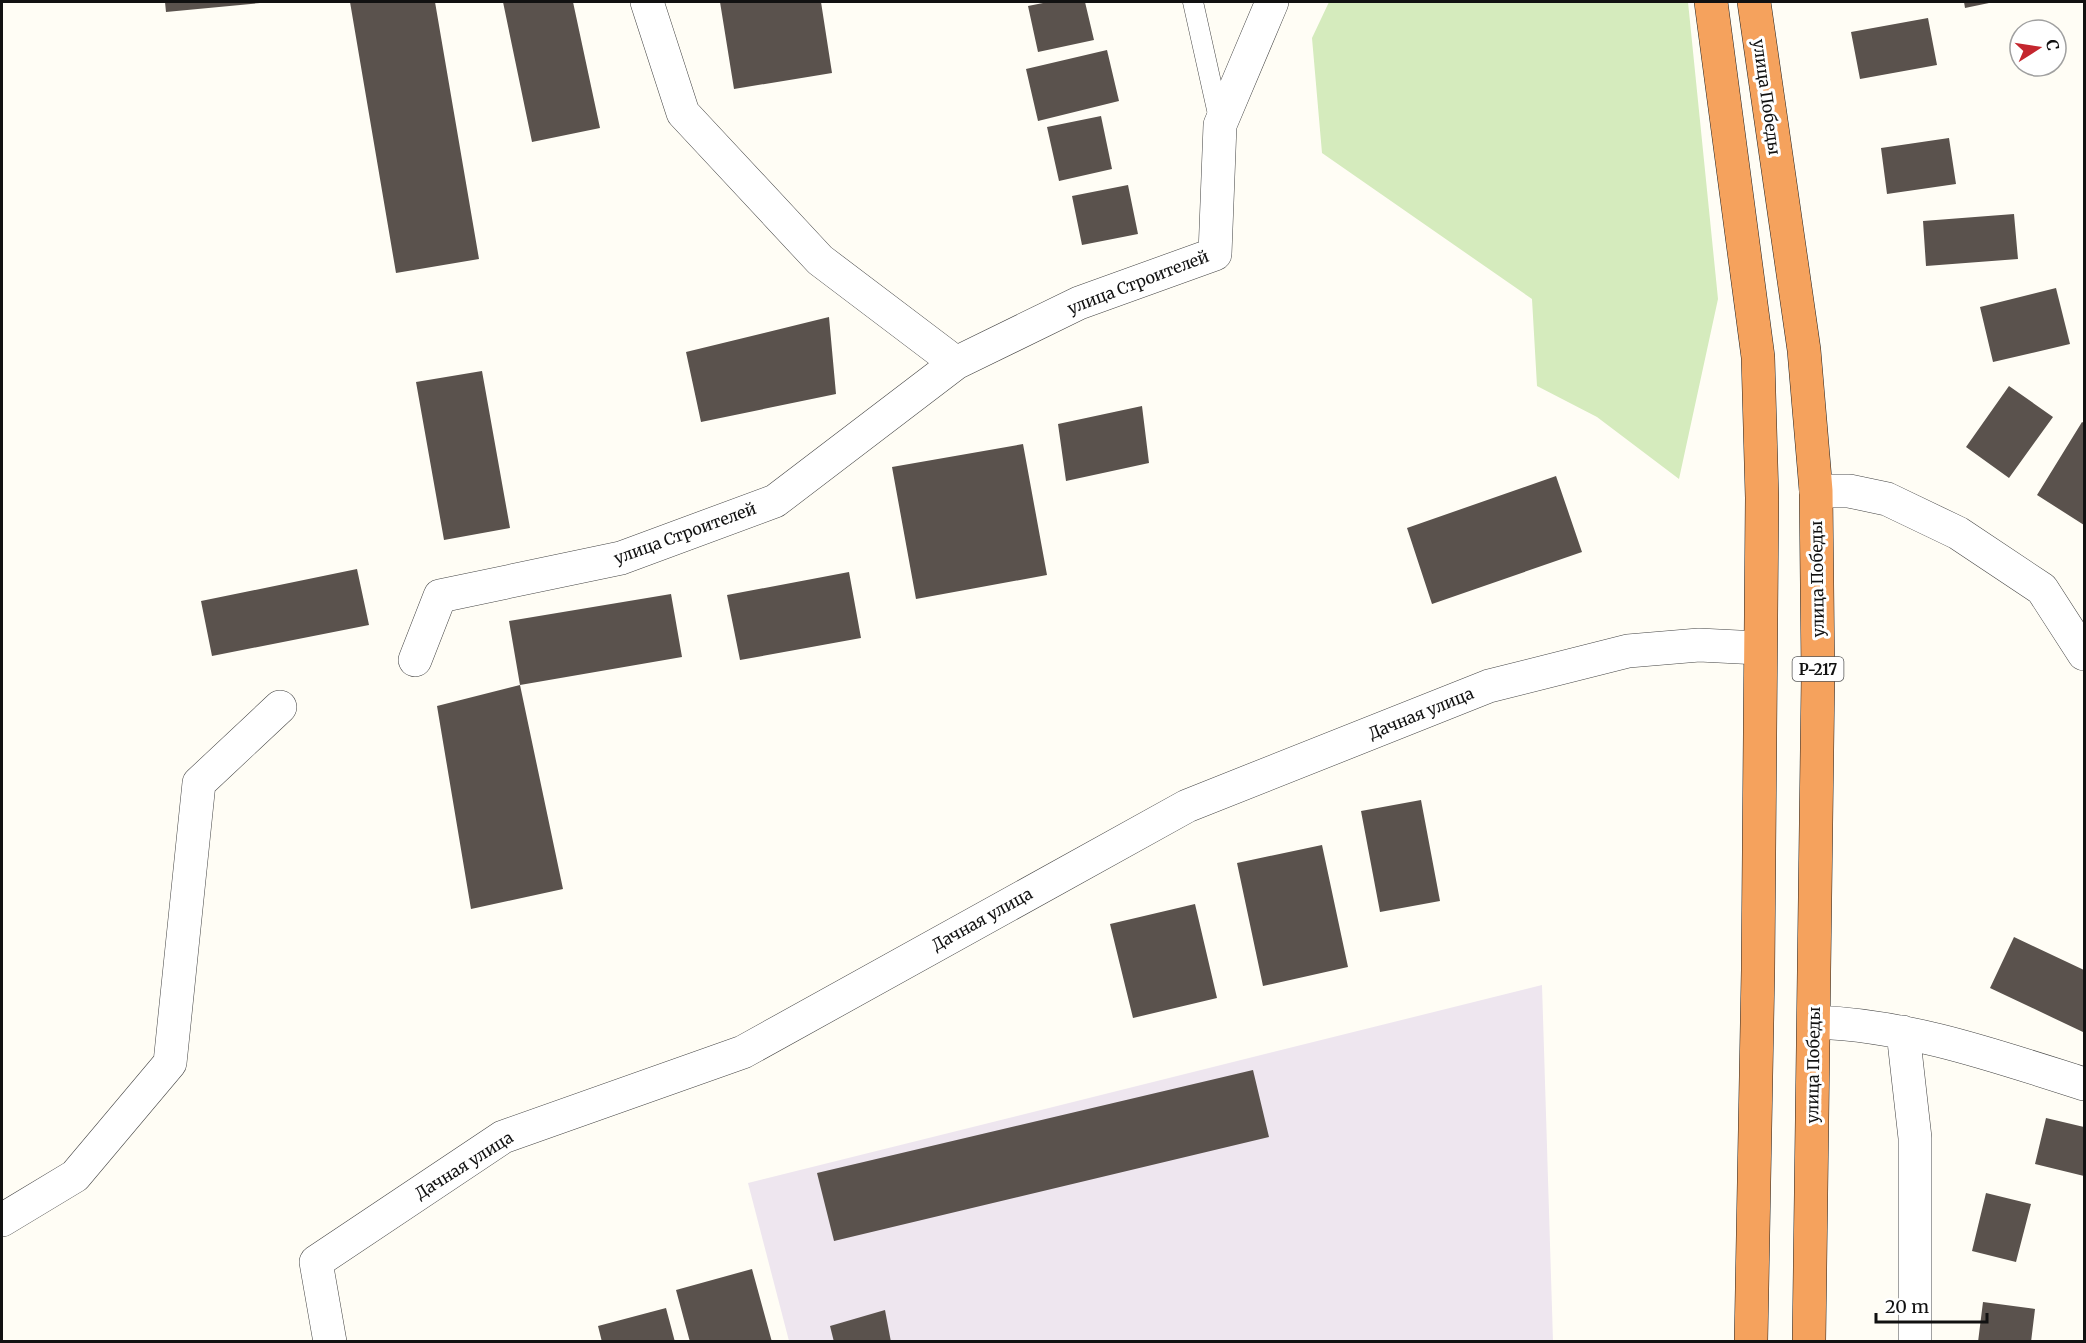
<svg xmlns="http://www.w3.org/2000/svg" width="2086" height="1343" font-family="Merriweather,serif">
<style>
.industrial{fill:#eee6ef}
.green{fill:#d5ebbd}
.building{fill:#5a524d}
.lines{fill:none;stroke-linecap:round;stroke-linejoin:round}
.lane-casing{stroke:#444;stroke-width:21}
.street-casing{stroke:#444;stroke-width:34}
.highway-casing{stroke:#222;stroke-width:34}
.lane{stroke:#fff;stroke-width:20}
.street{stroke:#fff;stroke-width:33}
.highway{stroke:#f5a25d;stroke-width:33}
.labels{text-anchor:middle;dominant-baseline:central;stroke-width:6;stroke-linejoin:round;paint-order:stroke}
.shield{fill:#fff;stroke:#585858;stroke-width:1.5}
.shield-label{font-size:15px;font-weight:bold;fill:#111}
.street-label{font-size:16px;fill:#111;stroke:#fff}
</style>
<rect width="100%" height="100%" fill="#fffdf5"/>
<path class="industrial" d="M1542,985L1553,1341H789L748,1183Z"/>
<path class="green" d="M1329,2H1688L1718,299L1679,479L1597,417L1537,386L1532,299L1322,153L1312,38Z"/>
<path class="building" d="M165,2H260V3L166,12Z
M350,2H435L479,259L396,273Z
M503,2H573L600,128L532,142Z
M720,2H821L832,73L734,89Z
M1048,2H1085L1094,40L1038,52L1028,6Z
M1964,2H1989V3L1965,8Z
M1928,18L1937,65L1860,79L1851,32Z
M1107,50L1119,101L1038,121L1026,69Z
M1101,116L1112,169L1059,181L1047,127Z
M1949,138L1956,184L1887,194L1881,148Z
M1128,185L1138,234L1082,245L1072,196Z
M2014,214L2018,259L1926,266L1923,221Z
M2056,288L2070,344L1993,362L1980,307Z
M829,317L836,394L701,422L686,352Z
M482,371L510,528L444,540L416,382Z
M2009,386L2053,417L2009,478L1966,447Z
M1142,406L1149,463L1066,481L1058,424Z
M2082,422L2084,423V525L2037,495Z
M1023,444L1047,575L916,599L892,467Z
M1556,476L1582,552L1432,604L1407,528Z
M357,569L369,625L212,656L201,601Z
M849,572L861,638L740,660L727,595Z
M671,594L682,657L520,685L509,621Z
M520,685L563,889L471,909L437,706Z
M1421,800L1440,901L1380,912L1361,811Z
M1322,845L1348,967L1263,986L1237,863Z
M1195,904L1217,998L1133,1018L1110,924Z
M2014,937L2084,970L2083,1032L1990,988Z
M1253,1070L1269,1137L834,1241L817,1173Z
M2046,1118L2084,1127V1176L2035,1164Z
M1986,1193L2031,1204L2016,1262L1972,1251Z
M752,1269L772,1342H690L676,1290Z
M1983,1302L2035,1309L2031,1342H1978Z
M666,1308L675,1342H602L598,1326Z
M885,1310L891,1342H834L830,1326Z"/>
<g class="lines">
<g class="lane-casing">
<path id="lane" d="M1193,2L1220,123"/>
</g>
<g class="street-casing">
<path id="street" d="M647,2L683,113L820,260L956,363
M1816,491H1849L1887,499L1958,533L2042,589L2084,654
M415,660L440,596L621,558L775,501L956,363L1079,303L1215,254L1220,125L1272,2
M1814,1022C1908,1025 1996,1056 2084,1084
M1903,1032L1915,1138V1342
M2,1220L75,1176L170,1063L199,783L280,707
M330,1342L316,1262L503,1137L743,1052L1187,806L1489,686L1628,651L1699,645L1759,648"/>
</g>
<g class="highway-casing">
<path id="highway" d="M1711,2L1758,357L1762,498L1758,970L1751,1342
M1754,2L1804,350L1816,491L1818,676L1809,1342"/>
</g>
<use href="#lane" class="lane"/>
<use href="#street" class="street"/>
<use href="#highway" class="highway"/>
</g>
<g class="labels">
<rect class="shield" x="1792.5" y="657" width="51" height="24" rx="4.5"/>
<g class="shield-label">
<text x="1818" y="669">Р-217</text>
</g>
<g class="street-label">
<text transform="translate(1767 97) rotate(82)">улица Победы</text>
<text transform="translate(1138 282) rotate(-21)">улица Строителей</text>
<text transform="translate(685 533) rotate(-20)">улица Строителей</text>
<text transform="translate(1817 579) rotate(-91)">улица Победы</text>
<text transform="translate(1421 713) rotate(-22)">Дачная улица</text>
<text transform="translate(982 919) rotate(-29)">Дачная улица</text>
<text transform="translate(1813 1065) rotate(-89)">улица Победы</text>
<text transform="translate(464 1165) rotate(-32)">Дачная улица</text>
</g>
</g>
<rect width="2086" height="1343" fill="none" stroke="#111111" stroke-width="6"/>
<g transform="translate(2038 48) rotate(78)"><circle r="28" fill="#ffffff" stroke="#a0a0a0" stroke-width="1.5"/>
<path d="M0-4.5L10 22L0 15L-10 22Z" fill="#c4262e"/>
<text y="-9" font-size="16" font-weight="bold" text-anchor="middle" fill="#111111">С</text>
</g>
<path d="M1876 1313v9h111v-9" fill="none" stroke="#111111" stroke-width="3"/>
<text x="1885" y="1313" font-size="18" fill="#111111" stroke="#ffffff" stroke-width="4.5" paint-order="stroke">20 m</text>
</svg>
